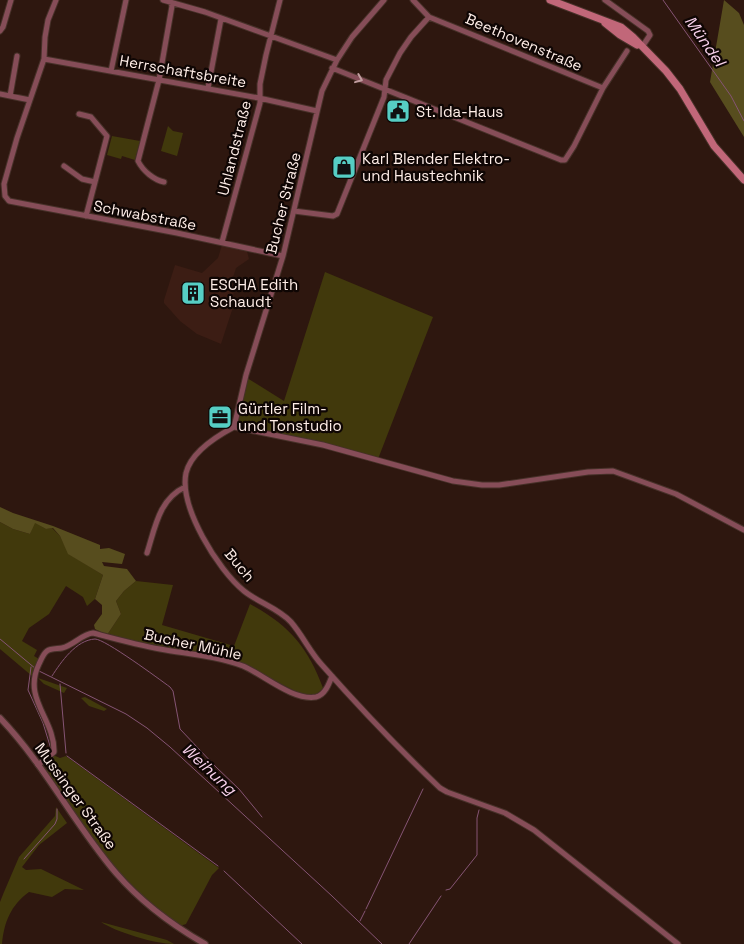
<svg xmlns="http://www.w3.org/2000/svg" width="744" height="944" font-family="'Space Grotesk',sans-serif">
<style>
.built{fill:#3c1d14}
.green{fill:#41390c}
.forest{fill:#574d1e}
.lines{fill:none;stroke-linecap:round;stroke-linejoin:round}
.stream{stroke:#855474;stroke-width:1}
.minor-casing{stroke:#473129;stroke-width:7}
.tertiary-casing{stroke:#473129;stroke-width:8}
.secondary-casing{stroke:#473129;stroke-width:9}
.minor{stroke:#864d58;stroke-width:5}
.tertiary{stroke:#864d58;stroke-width:5.5}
.secondary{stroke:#c16779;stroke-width:7}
.oneway{stroke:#c29ea0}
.labels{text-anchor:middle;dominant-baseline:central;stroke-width:4.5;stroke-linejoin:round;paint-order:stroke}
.street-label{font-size:15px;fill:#ffeee8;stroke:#0f0604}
.poi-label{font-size:15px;fill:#ffeee8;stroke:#0f0604;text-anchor:start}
.water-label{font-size:16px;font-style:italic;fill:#fad3ed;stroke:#0f0604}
</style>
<rect width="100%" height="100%" fill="#2e170f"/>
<path class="built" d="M222,245L247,251L249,259L236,268L229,290L234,291L233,296L236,298L221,344L197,334L180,321L164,303V300L175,265L202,273L218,258Z"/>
<path class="green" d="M168,126L173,131L183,133L177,156L161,151Z
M112,136L140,141L135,160L122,156L121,159L107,155Z
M325,272L433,317L378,459L237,426L236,420L247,378L284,401Z
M0,522L13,529L30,534L34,522L46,529L52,528L60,536L69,554L103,575L95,599L87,606L83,597L66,586L49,614L29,628L22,641L37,650L34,656L39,659L32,676L0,649Z
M136,581L173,585L162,625L234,646L250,604C289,625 308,647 323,688C315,698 308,695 297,692L250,668L107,635L121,614L116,601L124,591Z
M38,678L67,688L64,693L44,684Z
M85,697L107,709L104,711L89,706L81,698Z
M53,755L60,758L66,756L219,868L212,875L186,924L180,926C170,919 160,912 152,905C108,867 78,818 47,771L46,763Z
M56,807L67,823L39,845L22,867L26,870L41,869L84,890L65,889L52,897L29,892C11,905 4,922 2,944H0V902L4,892L19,857L55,816Z
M101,922L167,940L174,944C155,944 116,932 101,922Z"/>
<path class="forest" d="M724,0L739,13L744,25V137L710,82Z
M0,507L13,513L53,526L100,545V549L109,548L125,554L122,564L102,562L104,566L127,569L136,581L124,591L116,601L121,614L107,635L95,629L94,625L102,614V605L95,599L103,575L68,554L60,536L53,528L46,529L35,523L30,534L13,529L0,522Z"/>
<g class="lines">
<path class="stream" d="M663,0L731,96L744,121
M0,639L36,669
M31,667L28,690L43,723L51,749
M39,671L126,714L147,728L170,747L332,896L382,944
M52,676C61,662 76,640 95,639C105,639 159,679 170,687L173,691L180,729L216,767L239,789L262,817
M60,684L66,753
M67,756L218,866
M53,758L55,778
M24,859L55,824L57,819V809
M224,871L302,944
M446,890L450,889L477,855V818L479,810
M366,909L423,789
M360,921L365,911
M409,944L441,896"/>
<g class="minor-casing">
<path id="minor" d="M56,0L48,20L45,37L44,59L17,138L4,184L5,196L9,201L177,233L283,256
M163,0L205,12L337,60
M413,0L429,17L603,88
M605,0L648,31L650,35L642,47
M0,31L3,27L11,0
M44,59L259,98L317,111
M332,68L561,160H565L574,146L603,88L627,51
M111,71L126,0
M208,88L221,19
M0,94L30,100
M10,96L17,56
M79,114L91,117L107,136L95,182
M64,166L82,179L95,182L86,216
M164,182C154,180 143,171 138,161L159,80L172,6L170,0
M294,211L333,216L337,214L384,97L386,80L400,53L411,37L429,17
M222,242L260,103V84L266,55L280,0
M234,427C217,436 191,452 186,473C179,507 218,570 244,591C259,603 278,608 291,622C303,636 310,652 322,665C360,708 399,749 440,788L447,792L505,813L534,830L678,944
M234,427L323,445L453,481L482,485H499L588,472L613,471L676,494L744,530
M234,427L246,375L283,256L322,91L337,60L352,37L384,0
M147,553C155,528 159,499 185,487
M38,765L54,752C55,719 22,699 39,664C41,660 43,654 47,651C51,648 58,649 62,648C74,645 82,634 93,633C116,639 138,645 160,649C187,654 217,656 243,666C264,675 293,701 316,697C325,695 329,684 332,676"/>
</g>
<g class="tertiary-casing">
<path id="tertiary" d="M0,718C45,765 74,824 116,873C141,902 172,925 205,944"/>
</g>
<g class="secondary-casing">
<path id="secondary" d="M550,0L621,27L633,37L666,71L680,89L714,146L744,180
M605,23L620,35L637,45"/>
</g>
<use href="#minor" class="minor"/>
<use href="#tertiary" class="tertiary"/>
<use href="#secondary" class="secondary"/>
</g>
<defs><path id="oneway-chevron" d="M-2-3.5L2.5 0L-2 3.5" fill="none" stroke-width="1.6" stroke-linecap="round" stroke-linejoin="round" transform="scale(1.25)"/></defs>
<use class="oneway" href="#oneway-chevron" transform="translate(359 79) rotate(22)"/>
<defs>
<g id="civic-square" transform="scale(1.25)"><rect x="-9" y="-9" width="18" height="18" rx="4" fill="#56cec4" stroke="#0f0604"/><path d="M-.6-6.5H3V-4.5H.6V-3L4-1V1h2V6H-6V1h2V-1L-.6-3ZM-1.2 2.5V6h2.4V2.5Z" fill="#111"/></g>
<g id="shop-square" transform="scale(1.25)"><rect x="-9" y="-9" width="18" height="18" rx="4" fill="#56cec4" stroke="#0f0604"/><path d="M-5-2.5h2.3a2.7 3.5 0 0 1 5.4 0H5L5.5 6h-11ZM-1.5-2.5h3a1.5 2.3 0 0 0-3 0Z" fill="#111"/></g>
<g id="building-square" transform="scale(1.25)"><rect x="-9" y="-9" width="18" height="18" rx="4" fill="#56cec4" stroke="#0f0604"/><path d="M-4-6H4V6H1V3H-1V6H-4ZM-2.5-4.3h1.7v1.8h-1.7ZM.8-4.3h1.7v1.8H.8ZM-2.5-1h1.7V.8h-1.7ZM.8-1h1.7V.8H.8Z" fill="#111"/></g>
<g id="office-square" transform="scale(1.25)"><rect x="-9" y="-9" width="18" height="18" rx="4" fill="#56cec4" stroke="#0f0604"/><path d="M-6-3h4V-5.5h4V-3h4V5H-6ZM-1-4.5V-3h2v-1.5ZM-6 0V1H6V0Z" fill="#111"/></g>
</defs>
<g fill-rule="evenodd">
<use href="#civic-square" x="398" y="111"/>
<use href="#shop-square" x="344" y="167"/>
<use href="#building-square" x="193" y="293"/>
<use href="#office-square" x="220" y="417"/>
</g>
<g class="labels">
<g class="street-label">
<text transform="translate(524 42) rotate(23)">Beethovenstraße</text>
<text transform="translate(183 71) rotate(10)">Herrschaftsbreite</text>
<text transform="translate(234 148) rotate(-76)">Uhlandstraße</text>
<text transform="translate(283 203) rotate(-76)">Bucher Straße</text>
<text transform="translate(145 215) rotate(11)">Schwabstraße</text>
<text transform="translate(240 565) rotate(50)">Buch</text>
<text transform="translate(193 644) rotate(12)">Bucher Mühle</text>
<text transform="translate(76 796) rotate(54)">Mussinger Straße</text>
</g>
<g class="poi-label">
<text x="416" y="111">St. Ida-Haus</text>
<text x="362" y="158">Karl Blender Elektro-<tspan x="362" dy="17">und Haustechnik</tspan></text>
<text x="210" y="284">ESCHA Edith<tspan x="210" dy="17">Schaudt</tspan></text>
<text x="238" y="408">Gürtler Film-<tspan x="238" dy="17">und Tonstudio</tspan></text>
</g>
<g class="water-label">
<text transform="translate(705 41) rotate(55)">Mündel</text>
<text transform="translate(209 769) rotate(43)">Weihung</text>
</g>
</g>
</svg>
